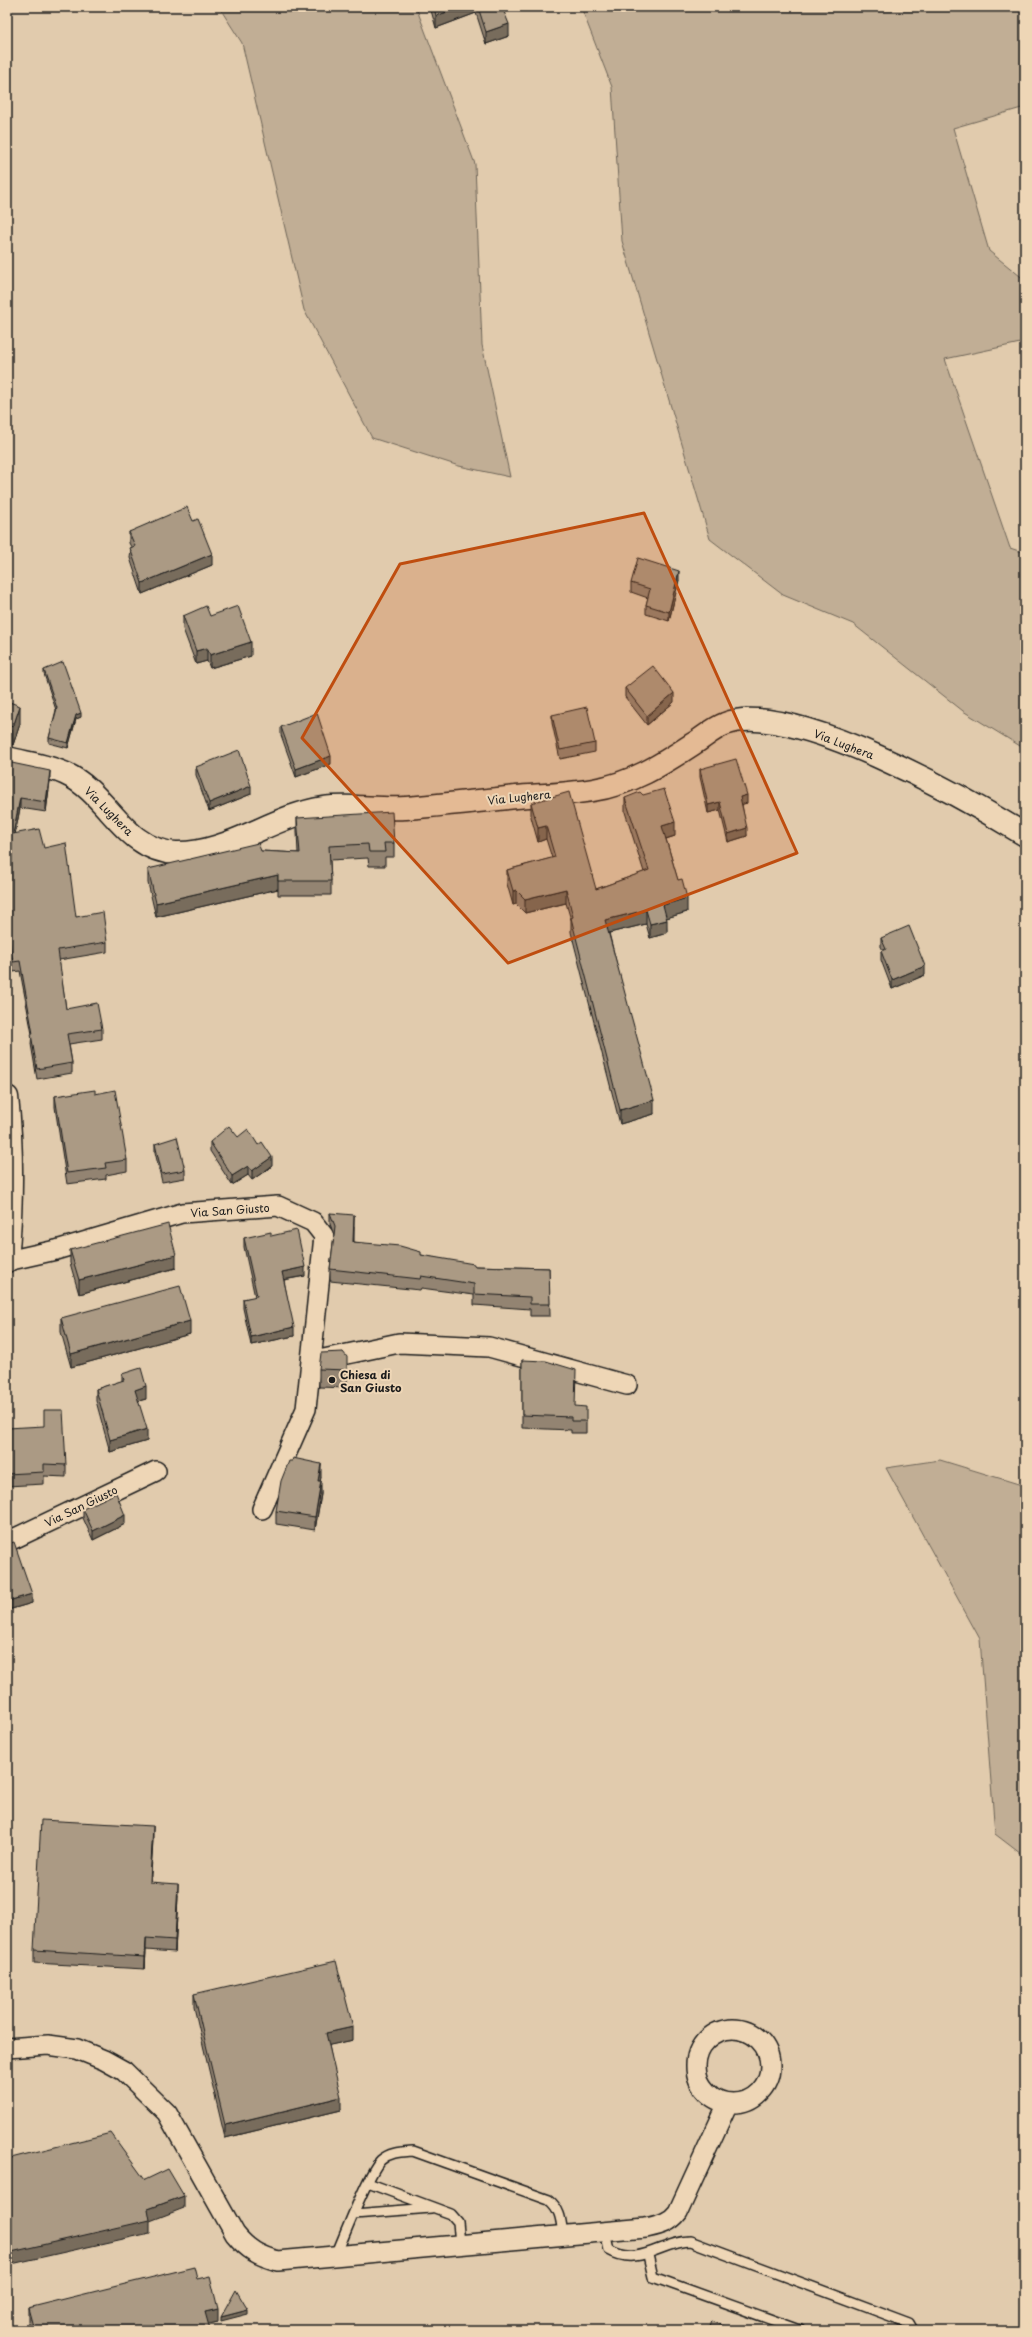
<svg xmlns="http://www.w3.org/2000/svg" width="1032" height="2337" font-family="'Playpen Sans',sans-serif">
<style>
.green{fill:#c1ae95;stroke:#6e6558}
.lines{fill:none;stroke-linecap:round;stroke-linejoin:round}
.lane-casing{stroke:#1c1c1c;stroke-width:12}
.street-casing{stroke:#1c1c1c;stroke-width:22}
.secondary-casing{stroke:#1c1c1c;stroke-width:25}
.lane{stroke:#eed6b6;stroke-width:9}
.street{stroke:#eed6b6;stroke-width:19}
.secondary{stroke:#eed6b6;stroke-width:22}
.wall{fill:#938472;stroke:#1c1c1c}
.shaded-wall{fill:#786c5c;stroke:#1c1c1c}
.building{fill:#ab9a84;stroke:#1c1c1c}
.marked{fill:#bf4d0f;fill-opacity:0.2;stroke:#bf4d0f;stroke-width:3;stroke-linejoin:round}
.poi-dot{fill:#1c1c1c;stroke:#eed6b6;stroke-width:1.5}
.labels{text-anchor:middle;dominant-baseline:central;stroke-width:4;stroke-linejoin:round;paint-order:stroke}
.street-label{font-size:11px;fill:#1c1c1c;stroke:#eed6b6}
.poi-label{font-size:11px;font-weight:bold;fill:#1c1c1c;stroke:#eed6b6;text-anchor:start}
</style>
<rect width="100%" height="100%" fill="#e1cbad"/>
<filter id="ink" filterUnits="userSpaceOnUse"><feTurbulence type="fractalNoise" baseFrequency=".025" numOctaves="2"/><feDisplacementMap in="SourceGraphic" scale="8" xChannelSelector="R" yChannelSelector="G"/><feConvolveMatrix kernelMatrix="1 2 1 2 8 2 1 2 1" color-interpolation-filters="sRGB"/></filter>
<g filter="url(#ink)">
<path class="green" d="M219,7H416L475,164L482,345L510,477L459,466L372,438L304,310L242,43Z
M581,7H1025V107L953,128L989,251L1025,280V342L945,359L1010,548L1025,553V749L963,711L853,624L783,595L710,539L622,241L612,87Z
M940,1460L1025,1486V1857L995,1834L980,1639L886,1468Z"/>
<g class="lines">
<g class="lane-casing">
<path id="lane" d="M368,2183L451,2214L458,2222L460,2244
M354,2214L431,2208
M605,2232L609,2250C640,2268 662,2241 690,2241L909,2323L913,2330
M336,2255C344,2237 369,2171 381,2160C390,2152 401,2152 413,2151L549,2200C561,2210 561,2221 563,2235
M648,2255L653,2277L800,2330"/>
</g>
<g class="street-casing">
<path id="street" d="M7,1261L56,1250L182,1213L278,1206L313,1222L324,1236L306,1409L262,1509
M319,1360L399,1343L489,1347L627,1385
M7,1542L156,1471
M696 2066a37 37 0 1 1 74 0a37 37 0 1 1-74 0Z
M7,2048L48,2045L77,2049L104,2060L124,2071L167,2113L235,2234C248,2250 259,2256 278,2261L646,2228C659,2225 670,2223 678,2212L728,2103"/>
</g>
<g class="secondary-casing">
<path id="secondary" d="M7,758C26,763 48,765 66,774C108,793 124,851 176,853C228,854 272,816 323,808C350,804 378,810 406,808C442,805 479,801 516,797C541,795 568,794 593,790C631,784 661,765 693,744C703,738 714,728 725,724C789,698 967,799 1025,835
M7,1097C13,1152 12,1206 7,1261"/>
</g>
<use href="#lane" class="lane"/>
<use href="#street" class="street"/>
<use href="#secondary" class="secondary"/>
</g>
<path class="wall" d="M430,7H502L509,36L486,44L476,13L436,28Z
M193,521L212,565L142,594L130,558L131,547L129,543V532Z
M679,580L669,621L646,614V605L648,598L631,592V583Z
M183,616H210L251,656L210,668L207,661L196,664L183,629Z
M44,670L81,717L76,719L68,748L49,743V738L56,710L44,674Z
M625,688L674,702L647,725L625,697Z
M7,701L20,724L13,745L7,743Z
M552,715L595,743V752L560,759L552,723Z
M281,727L331,764L296,777L281,735Z
M7,762L50,781L46,812L20,808L15,834L44,848L76,917L107,942V952L59,960L66,1009L102,1029V1039L69,1044L72,1063V1073L37,1079L31,1044L32,1034L20,971L13,972L7,938Z
M196,767L251,794L209,811L196,775Z
M700,769L747,803L742,804L747,836L728,842L720,810L708,813L700,777Z
M625,798L675,836L666,839L687,912L666,918L667,933L650,938L646,924L609,933L654,1114L620,1124L571,932V920L566,903L525,913L516,904L513,905L507,884V870L552,858L546,839L538,842L531,817V803L596,889L644,872L625,812Z
M297,818L394,843V857H385V866H369L368,858L330,860L331,881V895H278V889L156,917L148,883V869L261,851L298,853L297,832Z
M881,938L925,975L892,989L881,960V951L883,950L881,947Z
M95,1094L127,1160V1171L106,1175V1179L67,1184L55,1107V1096Z
M210,1142L272,1166L252,1180L248,1175L232,1185L210,1151Z
M155,1144L185,1170V1178L162,1182L155,1152Z
M330,1213L354,1227V1242L421,1255L474,1266L549,1268L550,1316H530V1309L474,1305V1295L421,1288L420,1290L330,1281V1269L334,1235L330,1224Z
M271,1236L305,1276L284,1280L294,1336L251,1345L243,1308V1299L255,1297L244,1247V1238Z
M70,1250L176,1268L79,1294L70,1263Z
M61,1318L190,1334L71,1367L61,1332Z
M343,1352L347,1374V1388L319,1387V1369Z
M522,1360L575,1406L586,1420V1433H571V1430L522,1428Z
M122,1374L146,1399L138,1401L147,1441L110,1452L96,1401V1389L122,1381Z
M7,1428L66,1465V1477L44,1476V1484L7,1486Z
M321,1477L320,1481L321,1494L315,1530L276,1524V1511Z
M83,1509L125,1524L93,1540L83,1518Z
M7,1544L32,1603L8,1610L7,1606Z
M153,1839L150,1882L178,1896L175,1952L146,1950L145,1969L34,1963V1950Z
M194,1994L353,2040L329,2045L341,2110L225,2138L194,2007Z
M197,2279L218,2322L208,2324L210,2330H31L28,2321V2308Z"/>
<path class="shaded-wall" d="M460,7H476V13L436,28V16Z
M509,24V36L486,44V32Z
M212,554V565L142,594V583Z
M679,571V580L669,621V612Z
M251,642V656L210,668V655Z
M207,648V661L196,664V651Z
M674,693V702L647,725V716Z
M20,706V724L13,745V727Z
M81,713V717L76,719L68,748V743L76,715Z
M331,756V764L296,777V769Z
M50,771V781L46,812V802Z
M251,786V794L209,811V803Z
M747,795V803L740,805V797Z
M20,798V808L13,845V834Z
M720,802V810L708,813V805Z
M675,822V836L662,840V826Z
M546,826V839L538,842V828Z
M747,828V836L728,842V834Z
M278,875V889L156,917V903Z
M566,889V903L525,913V899Z
M516,890V904L513,905V891Z
M687,898V912L663,919V905Z
M646,910V924L605,934V920Z
M667,920V933L650,938V924Z
M925,966V975L892,989V980Z
M654,1100V1114L620,1124V1110Z
M272,1157V1166L252,1180V1171Z
M248,1166V1175L232,1185V1176Z
M354,1215V1227L353,1254V1242Z
M176,1255V1268L79,1294V1280Z
M305,1267V1276L282,1280V1272Z
M190,1321V1334L71,1367V1354Z
M294,1327V1336L251,1345V1337Z
M146,1386V1399L135,1402V1390Z
M147,1429V1441L110,1452V1440Z
M321,1464V1477L318,1494V1481Z
M321,1481V1494L315,1530V1517Z
M125,1515V1524L93,1540V1531Z
M32,1594V1603L8,1610V1601Z
M153,1826V1839L150,1894V1882Z
M178,1884V1896L175,1952V1940Z
M146,1938V1950L145,1969V1957Z
M353,2027V2040L326,2046V2033Z
M341,2097V2110L225,2138V2125Z
M184,2196V2208L150,2221V2233L7,2265V2253L148,2209Z
M218,2309V2322L205,2325V2312Z
M248,2310V2314L221,2321V2317Z"/>
<path class="building" d="M434,7H460L436,16Z
M478,7H502L509,24L486,32Z
M187,507L193,521L198,519L212,554L142,583L130,548L135,546L129,532Z
M638,558L679,571L669,612L646,605L650,589L631,583Z
M206,606L210,616L238,606L251,642L210,655L207,648L196,651L183,616Z
M63,662L81,713L76,715L68,743L49,738L57,708L44,670Z
M653,666L674,693L647,716L625,688Z
M7,701L20,706L13,727L7,725Z
M587,707L595,743L560,750L552,715Z
M317,713L331,756L296,769L281,727Z
M239,750L251,786L209,803L196,767Z
M736,759L747,795L740,797L747,828L728,834L720,802L708,805L700,769Z
M7,762L50,771L46,802L20,798L13,834L39,829L44,848L66,843L76,917L103,912L107,942L58,950L66,1009L97,1003L102,1029L67,1034L72,1063L37,1069L31,1034H33L20,961L13,962L7,928Z
M664,789L675,822L662,826L678,880L682,879L687,898L663,905L667,920L650,924L646,910L605,920L654,1100L620,1110L571,918L573,917L566,889L525,899L516,890L513,891L507,870L555,857L546,826L538,828L531,803L569,792L596,889L649,870L625,798L640,792L643,795Z
M392,812L394,843H384L385,852H369L368,844L329,846L331,881H278V875L156,903L148,869L258,843L261,851L300,853L297,818Z
M909,926L925,966L892,980L881,951L886,949L881,938Z
M95,1090V1094L115,1090L127,1160L105,1163L106,1168L67,1173L55,1096Z
M229,1126L238,1137L248,1129L258,1145L262,1142L272,1157L252,1171L248,1166L232,1176L210,1142Z
M177,1137L185,1170L162,1174L155,1144Z
M330,1213L354,1215L353,1242L400,1246L421,1252V1255L474,1264V1266L549,1268L550,1304H530V1297L474,1294V1284L421,1276L420,1279L330,1269L335,1226Z
M168,1224L176,1255L79,1280L70,1250Z
M297,1230L305,1267L282,1272L294,1327L251,1337L243,1299L257,1296L244,1238L271,1232V1236Z
M180,1286L190,1321L71,1354L61,1318Z
M343,1352L347,1357V1370L319,1369L321,1353Z
M522,1360L546,1361L576,1370L575,1406L586,1407V1421H571V1417L522,1415Z
M141,1368L146,1386L135,1390L147,1429L110,1440L96,1389L124,1380L122,1374Z
M44,1410H63L66,1465L44,1464V1472L7,1474V1428L44,1426Z
M293,1458L321,1464L318,1481H321L315,1517L276,1511L281,1481L289,1461H292Z
M116,1493L125,1515L93,1531L83,1509Z
M14,1542L32,1594L8,1601L7,1597V1544Z
M41,1820L153,1826L150,1882L178,1884L175,1940L146,1938L145,1957L34,1950Z
M336,1961L353,2027L326,2033L341,2097L225,2125L194,1994Z
M111,2133L145,2180L168,2169L184,2196L148,2209L150,2220L7,2253V2159Z
M194,2267L197,2279L210,2276L218,2309L205,2312L210,2330H34L28,2308Z
M236,2290L248,2310L221,2317Z
M711,2321L736,2330H708Z"/>
</g>
<path class="marked" d="M644,513L797,853L508,963L302,738L400,564Z"/>
<circle class="poi-dot" cx="332" cy="1380" r="4"/>
<g class="labels">
<g class="street-label">
<text transform="translate(844 744) rotate(21)">Via Lughera</text>
<text transform="translate(519 797) rotate(-6)">Via Lughera</text>
<text transform="translate(109 811) rotate(45)">Via Lughera</text>
<text transform="translate(230 1210) rotate(-4)">Via San Giusto</text>
<text transform="translate(81 1506) rotate(-26)">Via San Giusto</text>
</g>
<g class="poi-label">
<text x="340" y="1374">Chiesa di<tspan x="340" dy="13">San Giusto</tspan></text>
</g>
</g>
<rect width="1032" height="2337" fill="none" stroke="#eed6b6" stroke-width="24"/>
<rect x="12" y="12" width="1008" height="2313" fill="none" stroke="#1c1c1c" stroke-width="1.5" filter="url(#ink)"/>
</svg>
